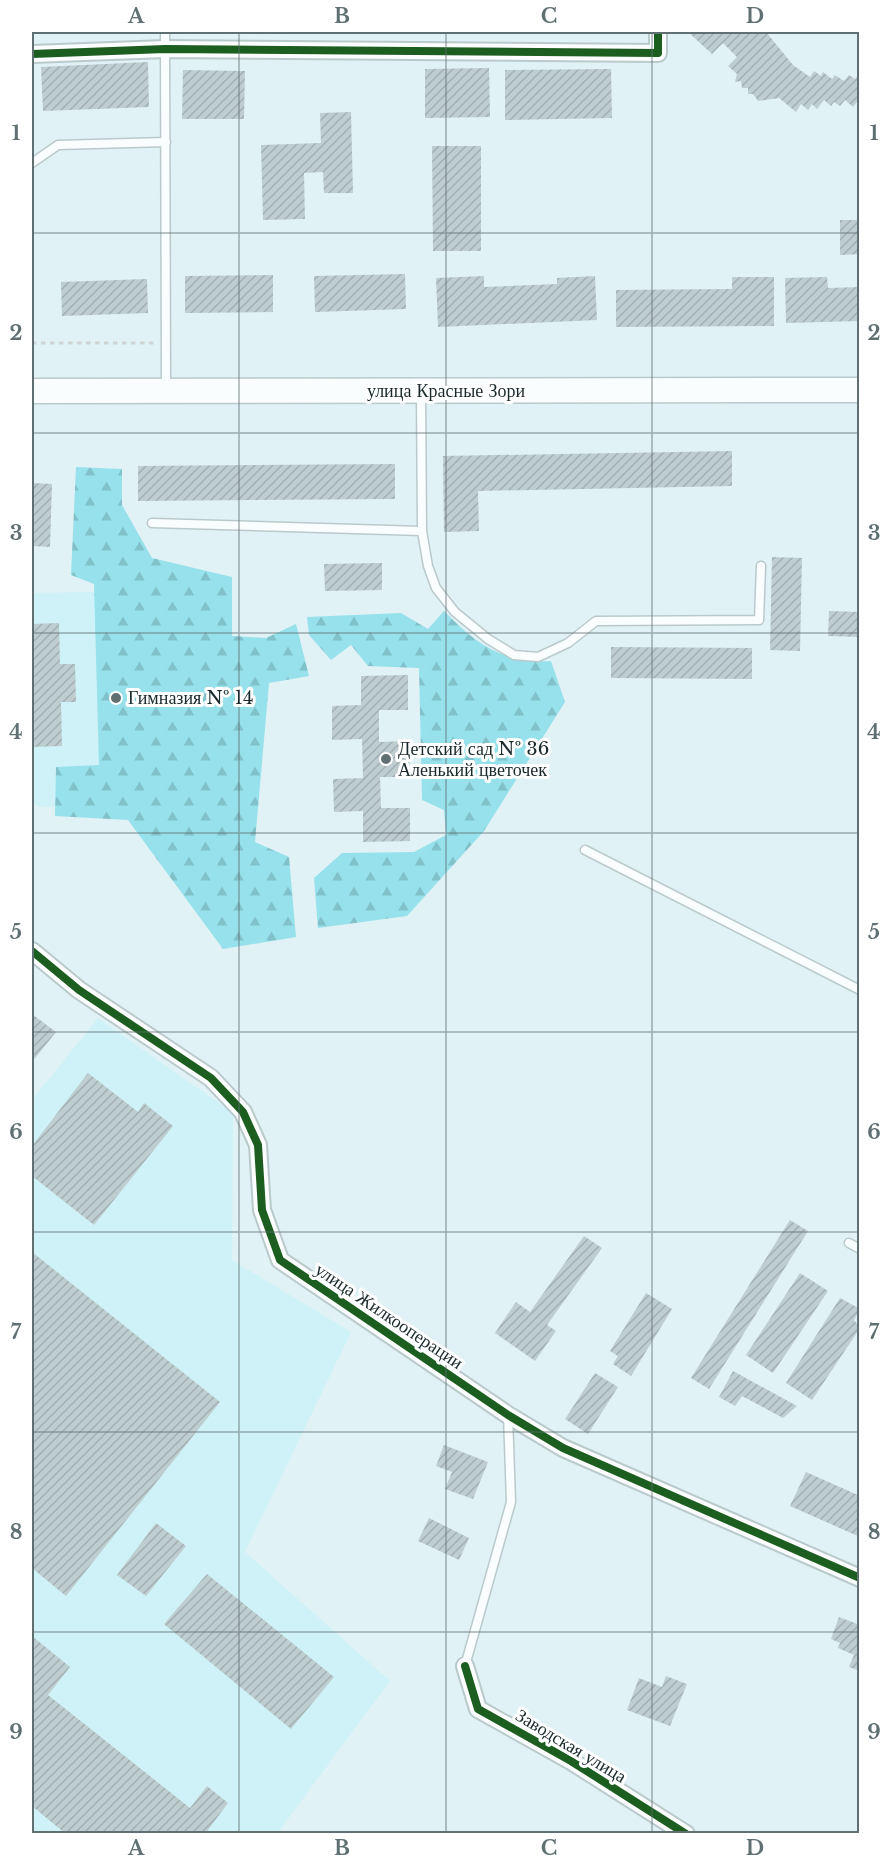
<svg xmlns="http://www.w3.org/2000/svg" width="891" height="1865" font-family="'Libre Baskerville',serif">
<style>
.built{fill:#cef2f7}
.forest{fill:url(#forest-firs)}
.building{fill:url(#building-hatch)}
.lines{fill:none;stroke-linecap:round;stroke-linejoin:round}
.lane-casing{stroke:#bacacc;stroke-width:11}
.street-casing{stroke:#bacacc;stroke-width:20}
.secondary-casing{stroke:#bacacc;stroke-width:27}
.path{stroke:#ced3d4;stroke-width:3;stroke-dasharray:4.5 4.5;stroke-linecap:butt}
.lane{stroke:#fafdfe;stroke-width:8}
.street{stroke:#fafdfe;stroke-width:16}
.secondary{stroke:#fafdfe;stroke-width:24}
.cycleway-casing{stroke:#fff;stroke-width:11}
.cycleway{stroke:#1b5e20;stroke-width:8}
.grid{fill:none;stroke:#5f6f72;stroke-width:1.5;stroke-opacity:0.55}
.poi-dot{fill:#5f6f72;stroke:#fff;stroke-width:2}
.labels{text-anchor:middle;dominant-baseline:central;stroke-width:6;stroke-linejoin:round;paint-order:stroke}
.street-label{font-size:18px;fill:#1a292c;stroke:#fff}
.poi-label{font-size:18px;fill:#1a292c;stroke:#fff;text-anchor:start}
.neatline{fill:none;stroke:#5f6f72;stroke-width:2}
.grid-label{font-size:20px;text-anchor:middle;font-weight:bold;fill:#5f6f72}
</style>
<defs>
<pattern id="forest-firs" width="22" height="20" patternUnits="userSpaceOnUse" patternTransform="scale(1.5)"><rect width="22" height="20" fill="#96e1eb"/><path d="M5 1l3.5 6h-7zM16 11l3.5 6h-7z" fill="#81c1ca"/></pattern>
<pattern id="building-hatch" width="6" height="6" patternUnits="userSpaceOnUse" patternTransform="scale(1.5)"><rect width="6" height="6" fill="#becdd0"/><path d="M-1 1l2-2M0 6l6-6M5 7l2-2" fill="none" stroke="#a3b0b3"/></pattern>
</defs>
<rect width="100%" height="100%" fill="#e0f2f5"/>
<path class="built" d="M199,590L203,803L40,807L32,803V593Z
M98,1018L233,1113L232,1260L351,1332L245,1552L390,1681L279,1831L282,1833L32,1834V1100Z"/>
<path class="forest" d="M76,467L122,469V505L152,558L232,577V636L266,638L296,624L309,676L269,683L255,842L289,857L296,937L223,949L128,820L55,816L56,767L99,765L94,584L71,575Z
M444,611C476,644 503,664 551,661L565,702L484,831L407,916L318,928L314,878L342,853L414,852L446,835L444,810L422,800L419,668L368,666L351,645L331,660L309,635L307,617L401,613L428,629Z"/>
<path class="building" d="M688,32H766L793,65L810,77L814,71L821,76L823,72L832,79L835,75L844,81L849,75L855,79L860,73V105L857,102L853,107L845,100L840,106L834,102L831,106L824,100L817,109L812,104L808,110L801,104L796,112L779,98L758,101L753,94H748V88H742L741,81L735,82L737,74L728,66L737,57L723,43L712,54Z
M148,62L149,107L43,111L41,67Z
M489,68L490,117L425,118V69Z
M611,69L612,118L505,120V70Z
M183,70L245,71L244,119H182Z
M351,112L353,193H324L323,172L304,173L305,219L263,220L261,145L321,143L320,113Z
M432,146H481V251H433Z
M840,220H860V254L840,255Z
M405,274L406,309L315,312L314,276Z
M273,275V312L185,313V276Z
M484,276V287L557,284V278L595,276L597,320L438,327L436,278Z
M732,277H774V326L616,327V290L732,289Z
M827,277L828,288L860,287V321L786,323L785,278Z
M147,279L148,313L62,316L61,282Z
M732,451V486L478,491L479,531L444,532L443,456Z
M395,464V499L138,501V466Z
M32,483L52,484L50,547L32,546Z
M772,557L802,558L800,651L770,650Z
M382,563V590L325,591L324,564Z
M829,611L860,612V637L828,636Z
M59,623L60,664H75L76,702H61L62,746L32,747V624Z
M611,647L752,648V679L611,678Z
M408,675V710H379V742L409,741L410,777H380L381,808H410V841L363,842V811L334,812L333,779L363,778L362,739L332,740V706L361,705V676Z
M32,1014L56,1032L32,1062Z
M88,1073L138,1112L144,1103L173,1126L94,1225L32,1176V1146Z
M790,1220L808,1231L709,1389L691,1378Z
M584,1236L602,1248L547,1325L556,1331L535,1361L495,1333L516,1302L530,1312Z
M32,1252L220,1402L66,1596L32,1568Z
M800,1273L828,1291L773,1373L746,1355Z
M646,1293L672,1309L631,1376L613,1364L618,1356L610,1351Z
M840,1298L860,1309L854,1320L860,1328L812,1400L786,1383Z
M733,1371L797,1406L783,1418L742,1396L735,1406L719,1397Z
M595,1373L618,1387L588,1434L565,1419Z
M444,1445L488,1462L473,1499L445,1489L452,1472L436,1466Z
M806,1472L860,1496V1537L790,1506Z
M429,1518L469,1538L459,1560L418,1541Z
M156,1523L186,1546L146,1596L117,1575Z
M207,1574L334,1677L291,1729L164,1624Z
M839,1617L860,1625V1671L849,1667L854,1655L838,1648L840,1643L831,1639Z
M32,1636L70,1667L48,1695L190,1808L207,1786L228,1803L205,1834H66L32,1806Z
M666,1676L687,1684L670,1726L627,1710L639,1678L662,1687Z"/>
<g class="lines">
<g class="lane-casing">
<path id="lane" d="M165,32L166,388
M32,163L58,145L166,142
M152,523L422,531L421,391
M422,531L428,566L436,588L455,612L488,639L514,655L538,657L568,643L596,621L759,620L761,566
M585,850L860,990
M849,1243L860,1249
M465,1666L511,1502L508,1415"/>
</g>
<g class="street-casing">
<path id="street" d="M32,54L165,49L658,53V32
M32,951L79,990L211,1078L243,1112L258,1145L262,1210L280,1260L508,1415L563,1448L860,1578
M465,1666L478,1709L571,1761L686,1834"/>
</g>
<g class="secondary-casing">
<path id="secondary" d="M32,391L860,390"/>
</g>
<path class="path" d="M32,343H156"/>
<use href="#lane" class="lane"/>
<use href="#street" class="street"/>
<use href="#secondary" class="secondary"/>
<g class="cycleway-casing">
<path id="cycleway" d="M32,54L165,49L658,53V32
M32,951L79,990L211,1078L243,1112L258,1145L262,1210L280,1260L508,1415L563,1448L860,1578
M465,1666L478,1709L571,1761L686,1834"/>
</g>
<use href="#cycleway" class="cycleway"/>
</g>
<path class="grid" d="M239,32V1834M446,32V1834M652,32V1834M32,233H860M32,433H860M32,633H860M32,833H860M32,1032H860M32,1232H860M32,1432H860M32,1632H860"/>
<g class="poi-dot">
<circle cx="116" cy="698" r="6"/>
<circle cx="386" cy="759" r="6"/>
</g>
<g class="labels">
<g class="street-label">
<text x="446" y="391">улица Красные Зори</text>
<text transform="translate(389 1316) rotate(34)">улица Жилкооперации</text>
<text transform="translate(571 1746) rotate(31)">Заводская улица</text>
</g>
<g class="poi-label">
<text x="128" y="698">Гимназия № 14</text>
<text x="398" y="749">Детский сад № 36<tspan x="398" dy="21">Аленький цветочек</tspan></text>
</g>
</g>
<rect width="891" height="1865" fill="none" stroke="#ffffff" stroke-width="66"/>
<rect x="33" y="33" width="825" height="1799" class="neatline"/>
<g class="grid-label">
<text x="136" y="23">A</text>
<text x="342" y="23">B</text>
<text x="549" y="23">C</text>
<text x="755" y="23">D</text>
<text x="16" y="140">1</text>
<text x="874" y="140">1</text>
<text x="16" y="340">2</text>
<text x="874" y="340">2</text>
<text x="16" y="540">3</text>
<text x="874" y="540">3</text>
<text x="16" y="739">4</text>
<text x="874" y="739">4</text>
<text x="16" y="939">5</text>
<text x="874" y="939">5</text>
<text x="16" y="1139">6</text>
<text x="874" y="1139">6</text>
<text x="16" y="1339">7</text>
<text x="874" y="1339">7</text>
<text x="16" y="1539">8</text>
<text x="874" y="1539">8</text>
<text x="16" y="1739">9</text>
<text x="874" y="1739">9</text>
<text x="136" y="1855">A</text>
<text x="342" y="1855">B</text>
<text x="549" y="1855">C</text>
<text x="755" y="1855">D</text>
</g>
</svg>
